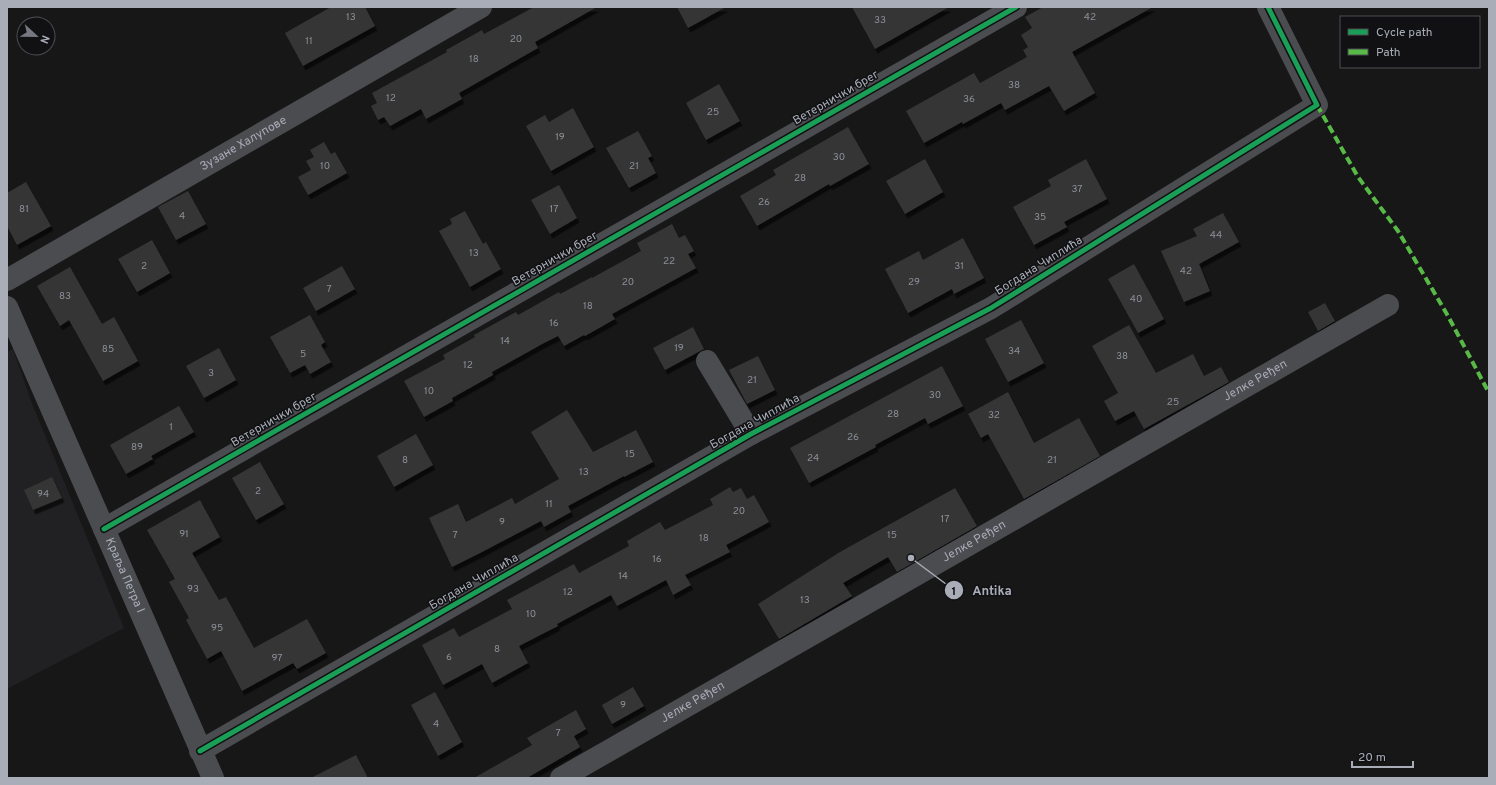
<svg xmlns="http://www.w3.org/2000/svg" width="1496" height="785" font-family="Overpass,sans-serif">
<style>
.built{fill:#212123}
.building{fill:#353536;filter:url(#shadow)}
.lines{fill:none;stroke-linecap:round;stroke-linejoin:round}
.minor{stroke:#4b4c50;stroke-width:22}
.quiet{stroke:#58b947;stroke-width:4;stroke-dasharray:8 4;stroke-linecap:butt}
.cycleway-casing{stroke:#111113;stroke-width:8}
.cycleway{stroke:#1a9f57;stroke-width:5}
.labels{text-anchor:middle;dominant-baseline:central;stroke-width:3;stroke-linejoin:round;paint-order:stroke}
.number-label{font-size:10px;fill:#8b8f98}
.street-label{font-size:12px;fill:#a8adb8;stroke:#111113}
.leader{fill:none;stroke:#a8adb8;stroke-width:1.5}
.callout-dot{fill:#a8adb8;stroke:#111113;stroke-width:1.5}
.mark-label{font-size:12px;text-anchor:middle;font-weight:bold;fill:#111}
.callout-label{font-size:13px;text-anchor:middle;font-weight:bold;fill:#a8adb8;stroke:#111113;stroke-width:3;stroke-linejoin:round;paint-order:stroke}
</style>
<defs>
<filter id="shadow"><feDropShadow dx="2.5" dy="4.5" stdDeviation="0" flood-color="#0009"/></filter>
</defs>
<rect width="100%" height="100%" fill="#171717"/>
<path class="built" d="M13,349L31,401L124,628L7,689V352Z"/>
<path class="building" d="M331,7H365L375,26L303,66L285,33Z
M534,7H597L535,42L538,48L459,93L462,99L426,119L421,109L390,126L384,117L378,120L371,106L377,103L372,93L447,52L446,50L482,30L484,34Z
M677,7H726L688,28Z
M852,7H949L875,49Z
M1043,7H1153L1072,52L1095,93L1064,111L1049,86L1005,110L1001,103L963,124L962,122L924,143L906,111L974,73L980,83L1027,57L1023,50L1028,47L1021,35L1032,28L1025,17Z
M719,84L740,121L706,140L686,103Z
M573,108L594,147L551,171L526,126L545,115L549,122Z
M848,127L869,164L830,186L829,184L757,226L740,196L776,175L773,170Z
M638,131L652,156L648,158L656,173L629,188L606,148Z
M324,142L331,154L335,152L347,173L308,195L298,177L311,170L306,161L314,157L310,150Z
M925,159L943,192L905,214L886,181Z
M1086,159L1107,199L1064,222L1067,227L1034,245L1013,207L1051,186L1048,180Z
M26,182L51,226L17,245L7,226V193Z
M559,185L577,218L550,234L531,200Z
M188,191L206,224L176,240L158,207Z
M465,211L483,244L486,242L501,269L470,287L439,231L452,224L450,219Z
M1223,213L1239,242L1199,264L1210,291L1184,302L1161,251L1197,236L1193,229Z
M672,224L679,238L685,235L694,251L688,254L696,268L612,314L615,319L585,336L584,335L564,346L558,336L544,343L492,372L493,375L452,398L453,401L424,417L404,381L445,359L443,355L475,337L474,335L516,312L518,315L559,292L560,294L592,277V278L641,251L637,243Z
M963,238L984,278L954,294L952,289L908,313L885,269L919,251L923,260Z
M152,240L170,273L137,292L118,259Z
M1134,264L1164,319L1138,333L1108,279Z
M342,266L355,289L316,311L303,288Z
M70,267L102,324L114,317L138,361L103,381L69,320L60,326L37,286Z
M1325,303L1335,321L1318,331L1308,312Z
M310,315L325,342L321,345L331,362L310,374L305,365L290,373L270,337Z
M1021,320L1044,363L1008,382L985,339Z
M1129,325L1156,373L1193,354L1204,376L1221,367L1229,382L1144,429L1134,411L1115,421L1104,401L1118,393L1092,346Z
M693,327L704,349L665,370L653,348Z
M219,348L236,380L204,398L186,366Z
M758,356L775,390L747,404L729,370Z
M942,366L963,406L928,424L925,418L875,445L876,447L809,483L790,448Z
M1008,392L1034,443L1079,418L1100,456L1024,499L988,434L981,438L968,414Z
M179,406L194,432L151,456L153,459L126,474L110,445Z
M567,410L593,452L636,430L653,462L624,477V476L568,506L571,512L544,527L541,521L482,552L452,567L429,518L458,504L466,522L512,498L515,504L559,479L531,432Z
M416,434L433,465L394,487L377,456Z
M260,462L284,504L256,520L232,478Z
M52,477L62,498L33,510L24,490Z
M730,487L733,492L741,488L747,499L754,495L769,522L726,545L730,552L685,575L691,585L673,595L666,580L617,606L611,595L557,624L558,626L519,646L528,663L492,683L482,664L443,685L422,645L454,628L459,637L512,609L507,600L574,564L579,573L629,546L627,541L660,522L665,530L713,505L710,499Z
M955,488L977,526L897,572L888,557L843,583L852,596L779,639L758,604L840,552Z
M200,500L220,537L192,553L219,600L226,597L254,648L307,619L326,653L297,669L293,663L242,691L221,651L207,659L186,620L189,618L169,582L175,579L147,530Z
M633,687L644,706L612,724L602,705Z
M435,692L462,742L438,756L411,705Z
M576,710L586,729L574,736L580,747L527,778H474L532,745L527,738Z
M356,755L368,778H311Z"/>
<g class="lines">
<g class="minor">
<path id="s1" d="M7,280L481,7"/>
<path id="s2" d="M7,307L213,778"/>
<path d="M707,361L751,434"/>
<path d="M104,529L1016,7"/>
<path d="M200,751L751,434L991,308L1317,105L1268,7"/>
<path id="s3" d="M561,778L1388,305"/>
</g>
<path class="quiet" d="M1317,105L1358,177L1398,231L1448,316L1489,393"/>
<g class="cycleway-casing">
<path id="cycleway" d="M104,529L1016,7
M200,751L751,434L991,308L1317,105L1268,7"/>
</g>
<use href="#cycleway" class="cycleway"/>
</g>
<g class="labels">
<g class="number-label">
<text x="351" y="17">13</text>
<text x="1090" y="17">42</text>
<text x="880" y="20">33</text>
<text x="516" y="39">20</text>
<text x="309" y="41">11</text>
<text x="474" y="59">18</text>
<text x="1014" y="85">38</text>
<text x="391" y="98">12</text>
<text x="969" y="99">36</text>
<text x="713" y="112">25</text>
<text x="560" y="137">19</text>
<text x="839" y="157">30</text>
<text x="325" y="166">10</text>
<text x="634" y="166">21</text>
<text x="800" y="178">28</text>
<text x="1077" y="189">37</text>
<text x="764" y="202">26</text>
<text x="24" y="209">81</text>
<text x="554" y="209">17</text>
<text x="182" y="216">4</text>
<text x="1040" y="217">35</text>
<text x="1216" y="235">44</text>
<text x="474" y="253">13</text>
<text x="669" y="261">22</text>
<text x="144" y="266">2</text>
<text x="959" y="266">31</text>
<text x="1186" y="271">42</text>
<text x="628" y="282">20</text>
<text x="914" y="282">29</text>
<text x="329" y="289">7</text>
<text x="65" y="296">83</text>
<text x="1136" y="299">40</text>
<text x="588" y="306">18</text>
<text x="554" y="323">16</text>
<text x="505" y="341">14</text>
<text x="679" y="348">19</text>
<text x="108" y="349">85</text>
<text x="1014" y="351">34</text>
<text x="303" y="354">5</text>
<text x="1122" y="356">38</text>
<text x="468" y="365">12</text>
<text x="211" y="373">3</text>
<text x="752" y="380">21</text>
<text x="429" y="391">10</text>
<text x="935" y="395">30</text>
<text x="1173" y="402">25</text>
<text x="893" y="414">28</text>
<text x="994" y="415">32</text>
<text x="171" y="427">1</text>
<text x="853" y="437">26</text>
<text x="137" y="447">89</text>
<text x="630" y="454">15</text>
<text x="813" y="458">24</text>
<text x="405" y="460">8</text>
<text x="1052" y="460">21</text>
<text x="584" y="472">13</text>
<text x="258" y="491">2</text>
<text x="43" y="494">94</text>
<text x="549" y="504">11</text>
<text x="739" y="511">20</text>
<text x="945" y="519">17</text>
<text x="502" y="522">9</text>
<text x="184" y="534">91</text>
<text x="455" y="535">7</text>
<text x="892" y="535">15</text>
<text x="704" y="538">18</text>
<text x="657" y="559">16</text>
<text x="623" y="576">14</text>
<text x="193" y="589">93</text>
<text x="568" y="592">12</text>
<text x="805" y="600">13</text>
<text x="531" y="614">10</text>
<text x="217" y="628">95</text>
<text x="497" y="649">8</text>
<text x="449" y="657">6</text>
<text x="277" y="658">97</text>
<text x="623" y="705">9</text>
<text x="436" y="724">4</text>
<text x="558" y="733">7</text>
</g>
<g class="street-label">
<text transform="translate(836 98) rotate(-30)">Ветернички брег</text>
<text stroke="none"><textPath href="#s1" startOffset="273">Зузане Халупове</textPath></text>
<text transform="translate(555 259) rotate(-30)">Ветернички брег</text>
<text transform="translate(1039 266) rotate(-32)">Богдана Чиплића</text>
<text stroke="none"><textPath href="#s3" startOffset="800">Јелке Ређеп</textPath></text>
<text transform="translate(274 420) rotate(-30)">Ветернички брег</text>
<text transform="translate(755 422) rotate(-29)">Богдана Чиплића</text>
<text stroke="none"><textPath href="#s3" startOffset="476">Јелке Ређеп</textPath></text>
<text stroke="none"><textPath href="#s2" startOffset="293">Краља Петра I</textPath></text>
<text transform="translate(474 582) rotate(-30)">Богдана Чиплића</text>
<text stroke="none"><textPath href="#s3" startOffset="152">Јелке Ређеп</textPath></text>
</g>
</g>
<path class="leader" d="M911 558L954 590"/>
<g class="callout-dot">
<circle cx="911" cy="558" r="4"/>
<circle cx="954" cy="590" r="10"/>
</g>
<g class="mark-label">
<text x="954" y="595">1</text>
</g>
<g class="callout-label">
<text x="992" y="595">Antika</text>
</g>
<rect width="1496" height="785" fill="none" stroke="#a8adb8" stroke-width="16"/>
<rect x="1340" y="16" width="140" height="52" fill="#111113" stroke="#4d4f55"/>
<rect x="1348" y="29" width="20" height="6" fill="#1a9f57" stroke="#4d4f55"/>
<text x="1376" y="36" font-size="12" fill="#a8adb8">Cycle path</text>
<rect x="1348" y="49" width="20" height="6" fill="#58b947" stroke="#4d4f55"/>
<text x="1376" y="56" font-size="12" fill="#a8adb8">Path</text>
<g transform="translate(36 36) rotate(112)"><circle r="19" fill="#111113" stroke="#4d4f55"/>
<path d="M0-3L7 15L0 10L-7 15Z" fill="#757880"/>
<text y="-6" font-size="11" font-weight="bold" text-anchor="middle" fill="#a8adb8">N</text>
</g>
<path d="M1352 761v6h61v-6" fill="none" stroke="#a8adb8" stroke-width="2"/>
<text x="1358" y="761" font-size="12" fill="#a8adb8" stroke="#111113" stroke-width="3" paint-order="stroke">20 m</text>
</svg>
